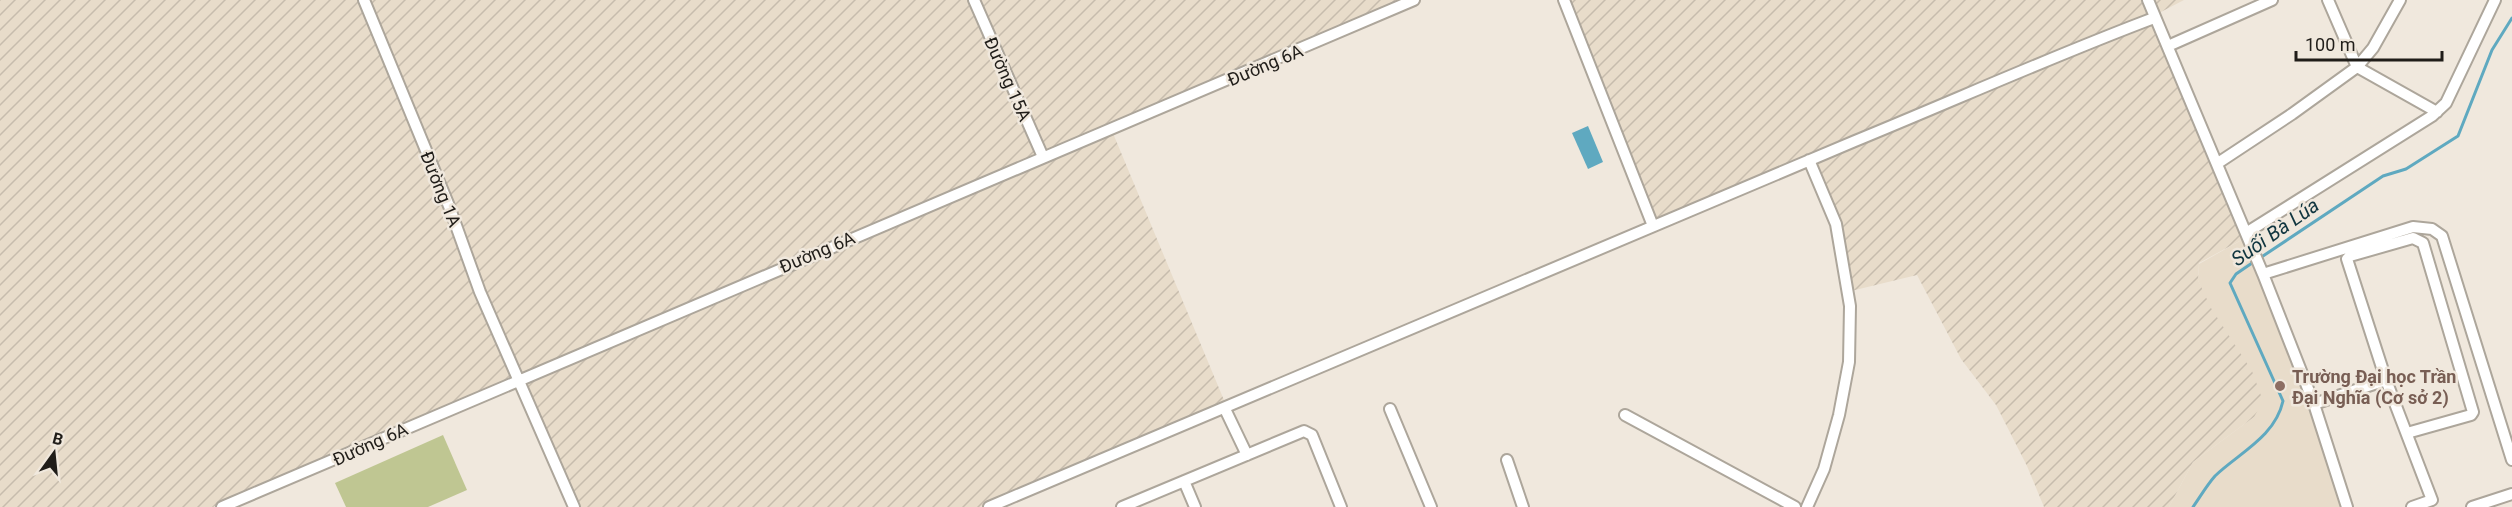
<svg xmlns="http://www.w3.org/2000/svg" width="2512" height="507" font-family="Roboto,sans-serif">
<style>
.built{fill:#e8dcca}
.industrial{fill:url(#industrial-furrows)}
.green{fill:#bfc692}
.water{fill:#5fa9c0}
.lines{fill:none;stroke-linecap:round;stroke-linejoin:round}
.stream{stroke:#5fa9c0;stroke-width:3}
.minor-casing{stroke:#ada69b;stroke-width:14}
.minor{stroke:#fff;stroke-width:10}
.education-dot{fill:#8d6e63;stroke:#f0e8dd;stroke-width:2}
.labels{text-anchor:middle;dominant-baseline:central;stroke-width:5;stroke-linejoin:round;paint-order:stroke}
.street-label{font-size:18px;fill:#201d19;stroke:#f0e8dd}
.education-label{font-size:18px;font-weight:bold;fill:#785e54;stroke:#f0e8dd;text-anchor:start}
.water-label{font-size:20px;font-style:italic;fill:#10353f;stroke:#f0e8dd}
</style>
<defs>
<pattern id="industrial-furrows" width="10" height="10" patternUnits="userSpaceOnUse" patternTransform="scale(1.5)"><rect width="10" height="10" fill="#e8dcca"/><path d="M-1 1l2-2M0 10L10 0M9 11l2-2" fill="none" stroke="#c7bcad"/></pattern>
</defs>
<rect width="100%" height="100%" fill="#f0e8dd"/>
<path class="built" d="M2245,238L2311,404L2343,507H2169L2193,462L2254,417L2198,280L2199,264Z"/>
<path class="industrial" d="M0,0H1406L1110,126L1226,405L980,507H577L512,377L213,507H0Z
M1567,0H2184L2157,14L1655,221Z
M2153,22L2245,238L2199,263L2198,280L2211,308L2252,371L2263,401L2254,417L2193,462L2169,507H2044L2027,466L1996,405L1961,359L1917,275L1851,291L1813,162Z"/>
<path class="green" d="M443,435L467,490L428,507H346L335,483Z"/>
<path class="water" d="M1588,126L1603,162L1588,169L1572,133Z"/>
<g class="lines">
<path class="stream" d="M2260,258L2383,176L2406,169L2458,136L2492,50L2512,18
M2193,507C2200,497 2207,485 2215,476C2239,453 2275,437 2283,401L2230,283L2236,274L2255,261"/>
<g class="minor-casing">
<path id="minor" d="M364,0L449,206L480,292L574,507
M974,0L1043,157
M1564,0L1653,226
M2148,0L2263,274L2314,404L2347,507
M2328,0L2357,67L2437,112
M2168,46L2272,0
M2218,163L2292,114L2357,67L2373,48L2400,0
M2246,233L2432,116L2446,103L2495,0
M2263,274L2413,227L2432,229L2442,236L2512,460
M2314,404L2386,380
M1225,409L1247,455
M1390,409L1431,507
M1625,415L1795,507
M2407,433L2471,415L2473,412L2423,243L2413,238L2350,256L2347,259L2386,380L2432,500L2412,507
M1507,460L1523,507
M1184,481L1195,507
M222,507L1414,0
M989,507C1279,387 1566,261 1855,141C1955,100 2053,56 2154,18
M1122,507L1304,431L1312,435L1341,507
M1807,507L1824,469L1839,415L1849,362L1850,306L1836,224L1809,160
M2472,507L2512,494"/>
</g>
<use href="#minor" class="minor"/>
</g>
<circle class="education-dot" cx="2280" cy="386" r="6"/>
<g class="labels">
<g class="street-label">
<text transform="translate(1265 65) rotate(-23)">Đường 6A</text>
<text transform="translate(1008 79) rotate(66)">Đường 15A</text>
<text transform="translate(441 189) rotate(68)">Đường 1A</text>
<text transform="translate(817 252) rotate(-23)">Đường 6A</text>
<text transform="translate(370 444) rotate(-24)">Đường 6A</text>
</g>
<g class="education-label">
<text x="2292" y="376">Trường Đại học Trần<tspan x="2292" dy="21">Đại Nghĩa (Cơ sở 2)</tspan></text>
</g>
<g class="water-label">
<text transform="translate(2275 232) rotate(-35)">Suối Bà Lúa</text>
</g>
</g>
<g transform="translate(54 453) rotate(15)" stroke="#f0e8dd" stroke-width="4.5" paint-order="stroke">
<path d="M0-4.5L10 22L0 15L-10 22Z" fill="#201d19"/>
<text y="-9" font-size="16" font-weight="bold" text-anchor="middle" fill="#201d19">B</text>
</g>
<path d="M2296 51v9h146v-9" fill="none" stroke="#201d19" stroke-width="3"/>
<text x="2305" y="51" font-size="18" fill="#201d19" stroke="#f0e8dd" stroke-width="4.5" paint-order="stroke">100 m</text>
</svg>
